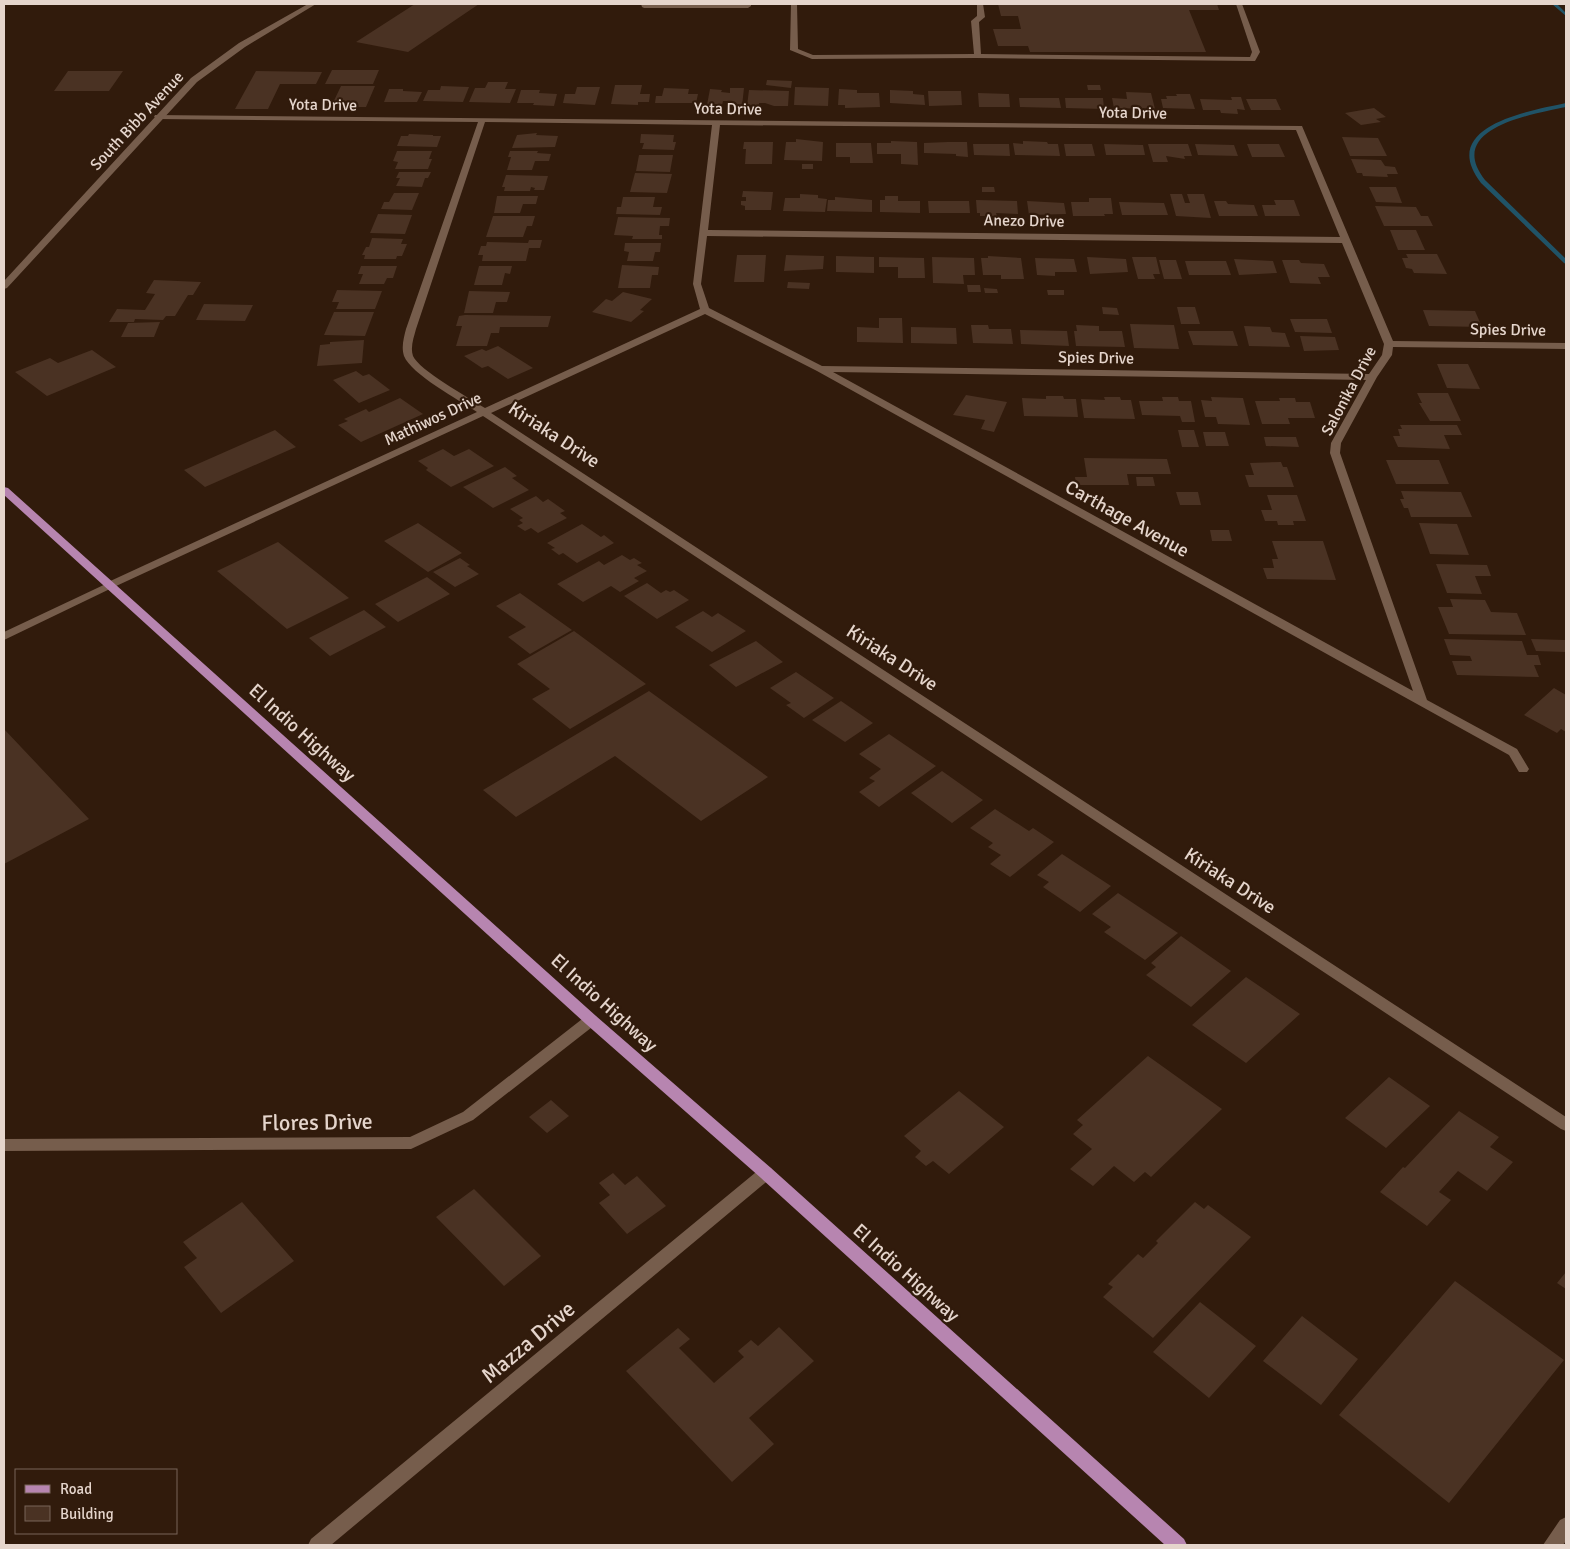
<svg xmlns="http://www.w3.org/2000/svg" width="1570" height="1549" font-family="Signika,sans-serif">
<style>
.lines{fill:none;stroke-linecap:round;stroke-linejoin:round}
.stream{fill:#205367;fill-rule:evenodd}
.building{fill:#4a3223}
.lane{fill:#765d4c;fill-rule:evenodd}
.street{fill:#765d4c;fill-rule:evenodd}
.secondary{fill:#765d4c;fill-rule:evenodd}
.primary{fill:#b785b0;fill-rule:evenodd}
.labels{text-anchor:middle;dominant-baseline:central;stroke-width:4.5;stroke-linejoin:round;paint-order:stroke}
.far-street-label{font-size:16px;fill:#e5d5cc;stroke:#311b0c}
.street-label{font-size:19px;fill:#e5d5cc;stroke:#311b0c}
.near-street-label{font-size:22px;fill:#e5d5cc;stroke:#311b0c}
</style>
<rect width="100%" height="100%" fill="#311b0c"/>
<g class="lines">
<path class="stream" d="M1552,4H1557L1566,13V16Z
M1566,103V107C1533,114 1444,128 1485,180L1566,259V264L1564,263L1481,183C1437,126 1529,111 1566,103Z"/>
</g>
<path class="building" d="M415,4H479L408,52L356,42Z
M998,4H1217L1219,10H1189L1206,52H1030L1028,46H998L993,29H1021L1018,16H1001Z
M332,70H379L373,84H325Z
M68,71H123L109,91H54Z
M256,71L322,72L316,84H280L268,109H235Z
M767,80L792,81L791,88L766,85Z
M488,82H508L505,89H516L510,103L469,102L475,88H485Z
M615,85H642L640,94H650L649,102H638V105L611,104Z
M1087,85H1100L1101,90H1088Z
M341,86H375L366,107H331Z
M441,86L469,87L463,102L423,101L428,90H440Z
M577,87H600L595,105L563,103L565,94H575Z
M795,87L829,88L828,106L794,105Z
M664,88L689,89L688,94H698L696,103H655L656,96H662Z
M730,88H744L742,106L727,105L728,101H723L722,105H707L710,89L722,90L721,92L730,93Z
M389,89H403V91L422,92L417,102H384Z
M839,89L857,90V93H879L880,107L845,108V105H838Z
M521,90H540L539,93L557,94L554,106L533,105L534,103H517Z
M749,90L789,91L788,106H774L765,103H759V106H747Z
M890,90L913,91V94L924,95L925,105L890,103Z
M928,91H961L962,105L929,106Z
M1126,92L1151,93L1155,109L1114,108L1112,98L1127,99Z
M978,93L1009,94L1010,107H979Z
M1176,94H1190L1195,109L1163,108L1161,99H1167L1166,96H1177Z
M1231,97H1241L1245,110L1237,109L1238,114L1221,113L1220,110H1203L1200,99L1232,100Z
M1019,98H1059L1061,108L1020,107Z
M1065,98H1103L1104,109L1066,108Z
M1246,99H1276L1281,110H1251Z
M1374,108L1386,117L1376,119L1381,122L1361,125L1345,113Z
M537,133L536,135L558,136L555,147L512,148L517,135Z
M409,134L433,135V136H441L437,147L397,146L401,136H408Z
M641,134L674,135L673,142H676L674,150L642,149L644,143H640Z
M1342,137L1378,138L1387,156H1350Z
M796,139L823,142L822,161L784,160L786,142H796Z
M891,141L917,142L918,165L901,164V154H877V143H891Z
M1023,141L1047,142L1048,144H1058L1060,156L1015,155L1013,143L1023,144Z
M744,142H773L772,164H745L746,149H743Z
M948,142H967L968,157L956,156V154L924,153V143Z
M836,143H871L873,163H850V157H836Z
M973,144H1009L1010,156L974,155Z
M1064,144H1092L1095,156H1066Z
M1104,144L1143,145L1145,155H1106Z
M1148,144H1188L1192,156H1184L1185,159L1166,156L1168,162H1153Z
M1195,144L1234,145L1238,156L1198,155Z
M1247,144H1279L1285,157H1252Z
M397,151H432L429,159H432L428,169H395L398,162L393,161Z
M510,151H538L537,153L551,154L549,161H535L532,170H507L511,157H508Z
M639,155H673L670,172L636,171Z
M1351,159L1381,160L1385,166L1395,167L1398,174H1387L1388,177L1363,176L1362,173H1357Z
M802,164H813V169H802Z
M399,172H431L428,178H425L422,187L396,186L400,178H396Z
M635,173L672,174L667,193L630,192Z
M506,175L548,176L544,190H534L535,188L531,187L530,191H504L505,187H502Z
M982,187H994L995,192H982Z
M1369,187H1396L1402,203L1376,202Z
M743,191L773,192L771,210H745V206L741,205V201H746V197H742Z
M394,193H419L412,210L381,209L384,202H389Z
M800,194L818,195V198L827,199L825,212L783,211L785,198H800Z
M1170,194H1182L1185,203H1190L1187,194H1204L1211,218L1176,216Z
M497,196H538L536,204H523L520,213H494Z
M885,196H898V201H920V213L880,212V200H885Z
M623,197H655L653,207H662L660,215L616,214L617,207H621Z
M835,197L872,200V212L827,211L828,200H835Z
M1089,198H1111L1113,214H1104L1105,216H1073L1071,202H1089Z
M976,200L1017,201L1018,214L996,213L997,216H980V213H977Z
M1274,200H1294L1300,216H1265L1262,205H1276Z
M928,201H969L970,213H929Z
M1027,201L1064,203L1066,214L1029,215Z
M1214,201H1226L1228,204L1254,205L1258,216H1219Z
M1119,202L1164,203L1168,215H1122Z
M1375,206L1416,207L1421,216H1428L1433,226H1384Z
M378,214L412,215L405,234L370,233Z
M493,216H535L532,226H527L523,237H486Z
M618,217L670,218L669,226H660L659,235H662V239H632L633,236L614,235Z
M1390,230H1416L1425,250H1398Z
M372,238L403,239L401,244H407L402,256H397L396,259H364L365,255H362L366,247H369Z
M529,240H542L540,248H529L526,261H482L483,255H478L481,246H486L487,242L528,243Z
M625,243H661L660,252H655L653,261H627L629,252L624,251Z
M1406,254H1437L1447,274L1414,273L1412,269L1406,268L1402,258H1408Z
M737,255H766L764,282H734Z
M786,255L824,256L823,269L784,271Z
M836,256L874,257V273L836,272Z
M988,256L1021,258L1024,279H1001V275H983L981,258H988Z
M879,257L924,258L925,278H898V267H879Z
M932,257L974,258L975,275H963L964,284L933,283Z
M1087,257L1126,259L1128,272L1090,274Z
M1132,257H1156L1160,274H1153L1155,279H1138Z
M1035,258L1074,259L1077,272H1055V276L1037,275Z
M1234,259L1273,261L1277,273L1239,275Z
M1159,260H1176L1182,279H1164Z
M1282,260H1299L1301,263L1324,264L1330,277H1318L1321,284L1290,283Z
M1185,261H1226L1231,275H1189Z
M622,265L659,267L658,275H652L650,288H618Z
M361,266H397L393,278H387L384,284H359L363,274H358Z
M479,266H512L510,274L505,273L502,285H474Z
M154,280L201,282L193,295H188L175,316H166L163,320L135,319L134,322H109L117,309L145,310L155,294L146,293Z
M788,282L810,283L809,289L787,288Z
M967,285H980L981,292H968Z
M984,288L997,289L998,293H985Z
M337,290L382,291L375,309H336L339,302H332Z
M1047,290H1064V295H1048Z
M469,291L510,292L507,302H496L493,313H464Z
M623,292L652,299L640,310L644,311L631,322L592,312L606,299L612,301Z
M204,304L253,305L245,321L196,320Z
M1102,307L1117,308L1119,315L1103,314Z
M1177,307H1195L1200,324H1181Z
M1423,310L1475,311L1482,327L1429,326Z
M334,312H374L365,336L324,335Z
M465,315L551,316L548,327H500L499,333H491L487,346H456L462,326H456L459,316Z
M879,318H902L903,343L857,342V327L879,328Z
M1290,319H1327L1332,333L1295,332Z
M160,322L154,337H121L128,323Z
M1130,324L1174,325L1179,349L1134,348Z
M971,325H988L989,329H1011L1013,344L973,343Z
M1076,325L1099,326V331H1122L1125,347L1076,346L1074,331H1077Z
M1244,326L1270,327L1272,332L1285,333L1290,347L1249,346Z
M911,327L956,328L957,344L911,343Z
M1020,330L1067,331L1069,346L1021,344Z
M1188,331H1233L1238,346L1193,345Z
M1300,336L1335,337L1339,350L1304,351Z
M364,340L362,363L317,366L320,345L330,344V342Z
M498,346L533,368L508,379L488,366L482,368L464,356L482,349L486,351Z
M92,350L116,367L47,396L15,372L50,358L58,363Z
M1437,364H1468L1480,389L1447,388Z
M356,371L363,376L369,374L390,390L359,403L333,380Z
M1417,393H1448L1461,421H1430L1419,403H1422Z
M966,395L1007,402L994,432L981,429L985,420L953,415Z
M1046,396H1063L1064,399H1076L1078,417L1024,416L1022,398L1046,399Z
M1104,397H1120L1121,400H1131L1135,419L1084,418L1081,399L1105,400Z
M1162,397H1178L1179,401H1191L1195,422H1182L1180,416L1142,415L1139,401H1163Z
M1211,397L1243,398L1250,425L1218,424L1216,417H1205L1201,400L1212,401Z
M400,398L423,414L361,442L338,425L348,421L344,419L366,409L369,412Z
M1279,398H1295L1296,402H1310L1315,418H1288L1290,424H1262L1255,401H1280Z
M1400,425H1457L1462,435H1444L1450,449L1398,447L1393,436H1400L1398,429H1402Z
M275,430L296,447L205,487L184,470Z
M1178,430H1194L1199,447H1182Z
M1203,432H1225L1229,446H1206Z
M1264,437H1296L1299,447L1266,446Z
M443,449L454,456L469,449L494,466L451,487L426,470L428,468L418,461Z
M1084,458L1167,459L1171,474H1127L1129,485H1076L1075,477H1087Z
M1386,460H1439L1449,484H1396Z
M1281,462L1283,467H1287L1294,487H1249L1245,475H1254L1250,463Z
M505,467L517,476L512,478L529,490L493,508L463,487Z
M1136,477H1153L1155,486H1137Z
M1401,491L1461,492L1472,517H1411L1408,508H1404L1400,499H1404Z
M1176,492H1198L1201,505H1180Z
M1267,495H1297L1306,521H1293L1294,525H1278L1277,521H1265L1261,510H1272Z
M536,496L543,502L548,499L565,511L560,513L567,518L538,533L531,528L525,531L517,526L523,523L519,520L523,518L510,509Z
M418,523L462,553L428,572L384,541Z
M1419,523L1457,524L1469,555L1430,554Z
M582,524L601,537L604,535L614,543L577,563L563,553L559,555L551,549L555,548L547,543Z
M1210,530H1229L1232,541H1212Z
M1272,541H1323L1336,580L1267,579L1263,568H1274L1272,559H1278Z
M278,542L349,598L287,629L217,571Z
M622,555L630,560L634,558L642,563L637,565L647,571L634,578L639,581L620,592L611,586L583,602L557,584L599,561L604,565Z
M460,558L470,565L467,566L479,574L455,587L433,572Z
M1436,564L1487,565L1491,576H1475L1482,594L1447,593Z
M427,577L450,594L398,622L375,604Z
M647,583L661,593L666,590L670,592L674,590L689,600L657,619L624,596Z
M520,593L572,630L530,654L508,637L526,627L496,606Z
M1450,599L1485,600L1491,612L1517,613L1526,635L1449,634L1438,607H1453Z
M364,610L386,627L330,656L309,638Z
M703,611L712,617L718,613L746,631L712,652L675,627Z
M574,631L646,684L570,729L532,699L550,689L517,664Z
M1444,639L1522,641L1527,655H1538L1541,665H1534L1539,677L1457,675L1452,661H1472L1470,656L1450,655Z
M1531,639L1565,640L1566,652L1536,651Z
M756,641L783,662L736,687L709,665Z
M796,672L834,698L804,718L786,705L791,703L770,688Z
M1554,688L1566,695V732L1561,729L1557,733L1524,715Z
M649,691L768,777L701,821L615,756L516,817L483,790Z
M841,701L873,723L845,742L812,720Z
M4,729L89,819L4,864Z
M889,734L936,766L879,807L859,792L875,781L869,778L881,769L859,754Z
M942,771L983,800L952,823L911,793Z
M995,809L1029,831L1033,828L1054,842L1010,877L990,864L1001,855L988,847L993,843L970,828Z
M1062,854L1111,886L1080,912L1043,887L1049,882L1037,875Z
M1118,893L1178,933L1145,960L1104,932L1111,927L1092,914Z
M1181,936L1231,971L1191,1007L1146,975L1156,967L1151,963Z
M1246,977L1300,1014L1246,1063L1192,1025Z
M1148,1056L1222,1109L1151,1177L1145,1172L1134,1182L1114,1166L1093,1186L1070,1169L1092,1149L1073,1134L1083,1125L1077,1120Z
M1389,1077L1430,1106L1386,1148L1345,1118Z
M959,1091L1004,1127L949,1174L933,1161L926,1166L915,1157L921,1151L904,1136Z
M551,1100L569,1116L547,1133L529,1117Z
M1459,1111L1499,1137L1490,1147L1513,1162L1487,1191L1458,1171L1439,1192L1451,1200L1427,1226L1380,1192L1403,1167L1405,1168Z
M613,1173L625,1185L637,1176L666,1206L627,1234L599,1203L610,1195L599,1183Z
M474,1189L541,1256L504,1286L436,1217Z
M242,1202L294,1261L221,1313L184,1267L197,1258L183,1242Z
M1195,1202L1204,1209L1208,1205L1251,1237L1153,1338L1103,1297L1113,1287L1108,1284L1138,1254L1143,1258L1158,1243L1156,1241Z
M1566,1272V1289L1557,1283Z
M1455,1281L1564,1360L1449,1503L1339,1415Z
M1200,1302L1256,1346L1209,1398L1153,1352Z
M1302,1316L1358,1359L1321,1405L1263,1361Z
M779,1327L814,1361L749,1418L774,1444L732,1482L626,1371L678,1328L690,1339L679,1348L714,1383L744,1357L738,1351L751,1340L758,1346Z"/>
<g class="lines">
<path class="lane" d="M641,4H751V6L748,8H644L642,7Z
M791,4H797L798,49L813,55L974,54L971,21L977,16V4H983L985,17L979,22L981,54L1250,57L1252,52L1236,4H1242L1260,52L1255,61H1252L976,58L812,59L790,50Z"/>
<path class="street" d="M155,115L1302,126L1393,341L1566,343V349L1393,347L1392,355L1377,377L1341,443L1340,453L1427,700L1517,749L1529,769L1527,772H1519L1509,755L817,371L705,314L491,413L1566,1117V1131L1561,1129L483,416L114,587H106L104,585L106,583L477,412C459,400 411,374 404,356C401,347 404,337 406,329L478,122L158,119L154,117ZM485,122L712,125L693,284L700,309L485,408C469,398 419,370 413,356C410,347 414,337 416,329ZM720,125L1296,130L1340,237L708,230ZM707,236L1342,243L1384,344L1382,355L1369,374L822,366L709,308L701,284ZM833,372L1366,380L1331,443L1330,453L1413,691Z
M591,1014L596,1016L598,1020L596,1024L473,1120L411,1149L4,1151V1139L410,1137L463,1112L586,1016Z
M766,1166L771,1168L774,1173L771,1178L331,1545H308L311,1539L761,1168Z
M1566,1517V1541L1563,1545H1543L1560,1520Z"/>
<path class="secondary" d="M308,4H316L245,47L197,82L7,288L4,289V281L191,78L239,43Z
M110,582L114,583L116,585L114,587L4,640V632Z"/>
<path class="primary" d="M4,487L8,488L596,1016L771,1168L1184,1539L1187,1545H1165L761,1178L586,1024L4,495Z"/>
</g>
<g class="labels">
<g class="far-street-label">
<text transform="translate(323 105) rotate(1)">Yota Drive</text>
<text transform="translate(728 109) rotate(1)">Yota Drive</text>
<text transform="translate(1133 113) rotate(1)">Yota Drive</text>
<text transform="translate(137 121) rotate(-47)">South Bibb Avenue</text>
<text transform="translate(1024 221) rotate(1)">Anezo Drive</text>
<text transform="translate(1508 330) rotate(1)">Spies Drive</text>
<text transform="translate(1096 358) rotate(1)">Spies Drive</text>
<text transform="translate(1349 391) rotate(-62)">Salonika Drive</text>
<text transform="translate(433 419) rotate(-25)">Mathiwos Drive</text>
</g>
<g class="street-label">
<text transform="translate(554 435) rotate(33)">Kiriaka Drive</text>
<text transform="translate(1127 519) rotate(29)">Carthage Avenue</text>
<text transform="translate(892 658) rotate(33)">Kiriaka Drive</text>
<text transform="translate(302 733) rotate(42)">El Indio Highway</text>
<text transform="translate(1230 881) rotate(33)">Kiriaka Drive</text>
<text transform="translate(604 1003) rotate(42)">El Indio Highway</text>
<text transform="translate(906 1273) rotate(42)">El Indio Highway</text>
</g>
<g class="near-street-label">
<text transform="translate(317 1122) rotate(-1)">Flores Drive</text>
<text transform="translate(528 1342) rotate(-40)">Mazza Drive</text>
</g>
</g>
<rect width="1570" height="1549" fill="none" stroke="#e5d5cc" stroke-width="10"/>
<rect x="15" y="1469" width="162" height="65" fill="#311b0c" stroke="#796559"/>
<rect x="25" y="1485" width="25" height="8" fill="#b785b0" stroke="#796559"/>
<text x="60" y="1494" font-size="15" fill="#e5d5cc">Road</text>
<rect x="25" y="1506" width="25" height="15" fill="#4a3223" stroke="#796559"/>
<text x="60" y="1519" font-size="15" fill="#e5d5cc">Building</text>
</svg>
